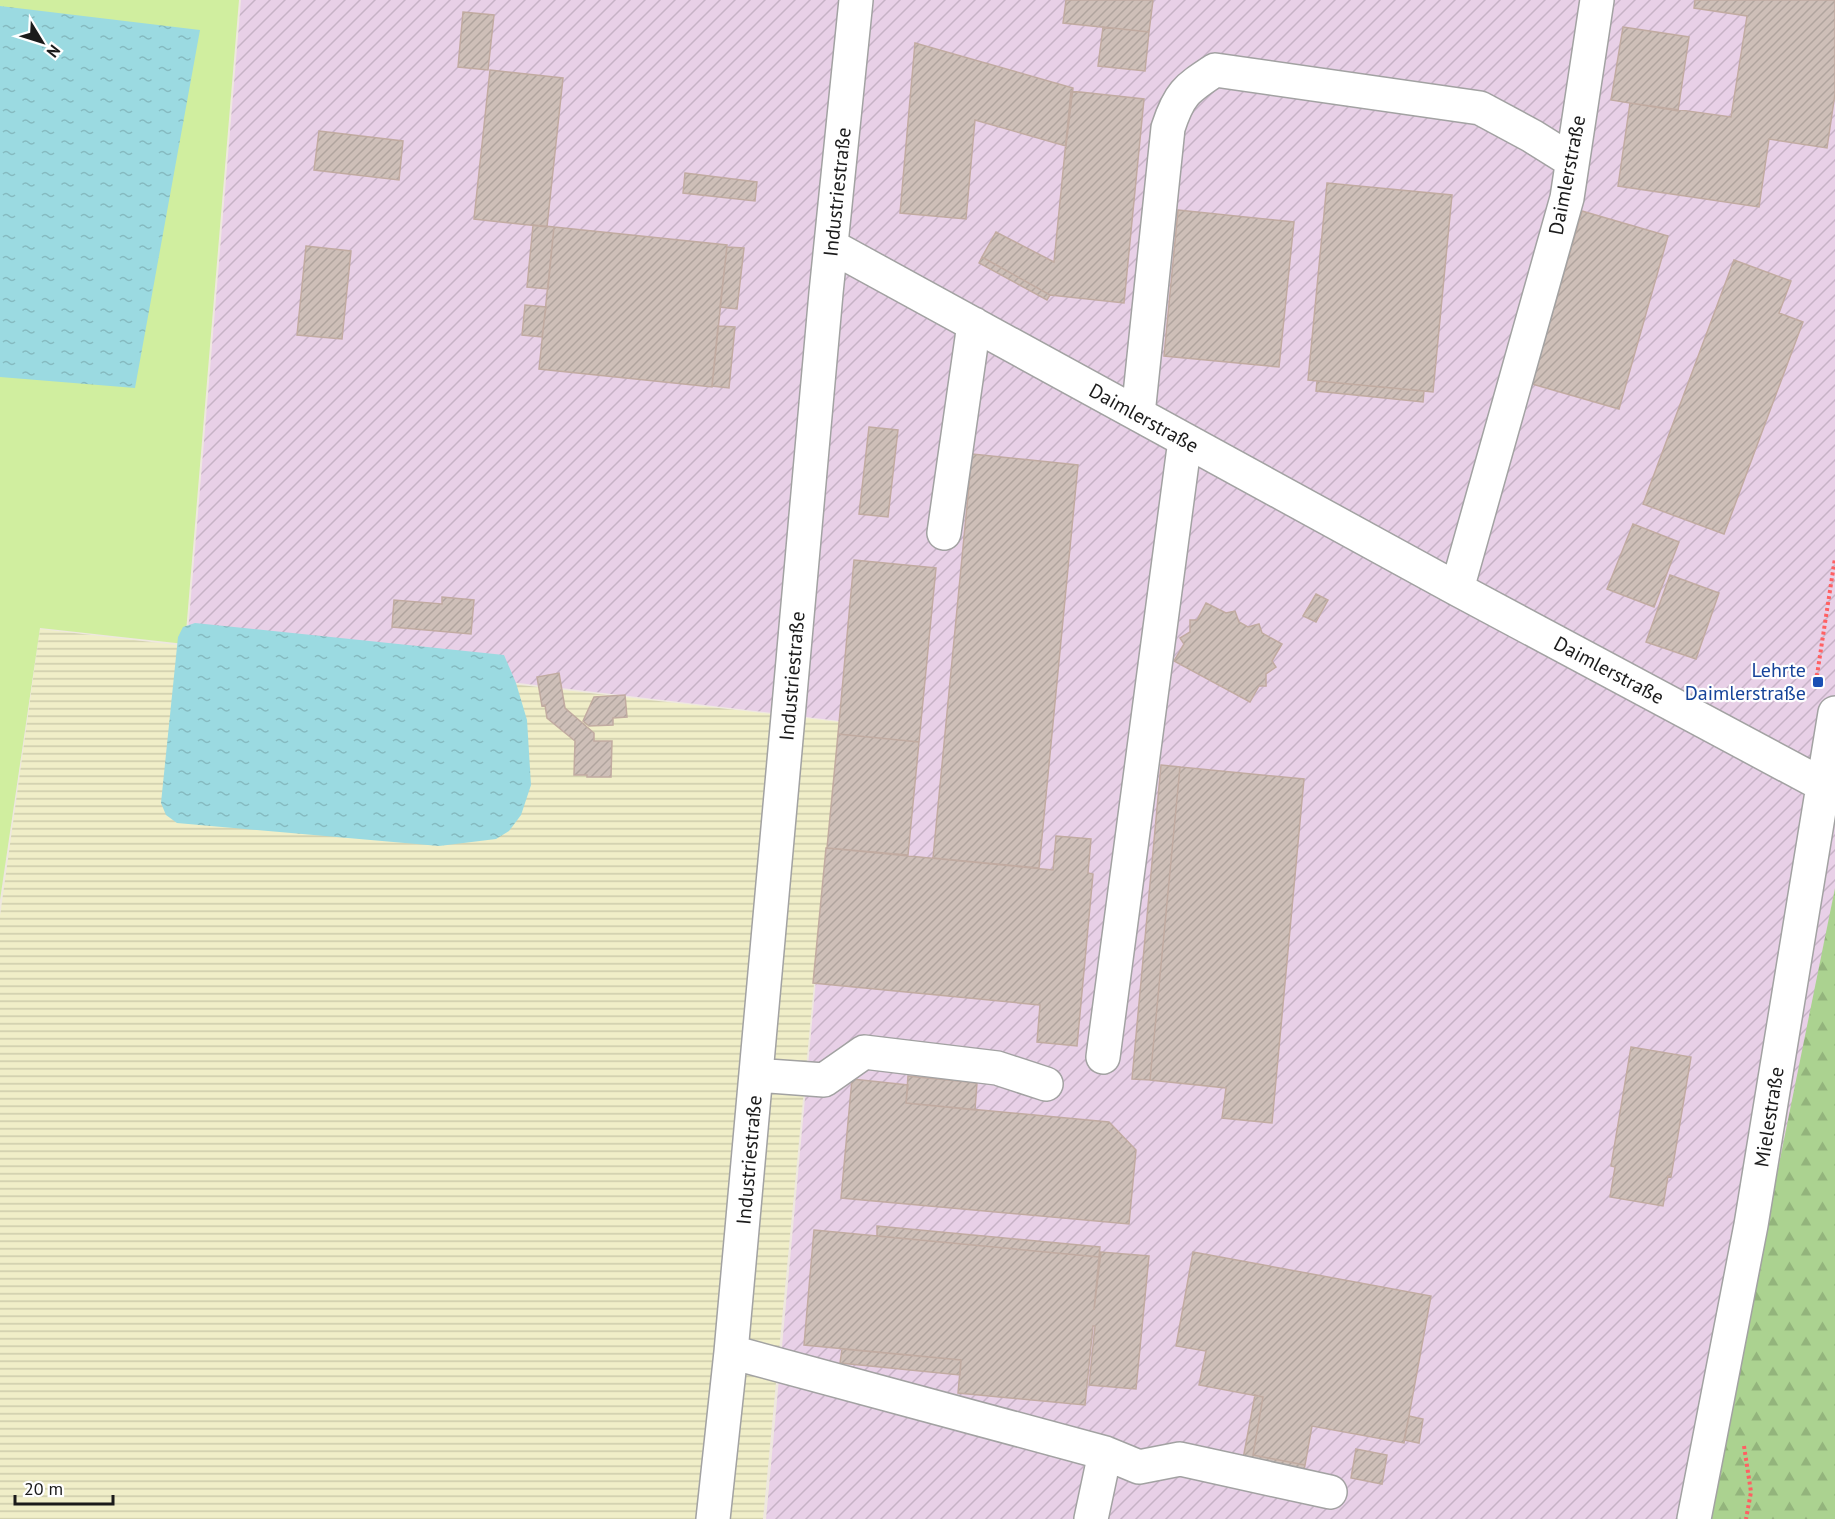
<svg xmlns="http://www.w3.org/2000/svg" width="1835" height="1519" font-family="'PT Sans',sans-serif">
<style>
.industrial{fill:url(#industrial-furrows)}
.farmland{fill:url(#farmland-rules)}
.grass{fill:#d0ee9f}
.forest{fill:url(#forest-firs)}
.water{fill:url(#water-ripples)}
.building{fill:url(#building-hatch);stroke:#c1aba1;stroke-width:1.5}
.lines{fill:none;stroke-linecap:round;stroke-linejoin:round}
.minor-casing{stroke:#a2a2a2;stroke-width:36}
.path{stroke:#ff6063;stroke-width:4;stroke-dasharray:3 3;stroke-linecap:butt}
.minor{stroke:#fff;stroke-width:33}
.transit-dot{fill:#1a4fb4;stroke:#fff;stroke-width:2}
.labels{text-anchor:middle;dominant-baseline:central;stroke-width:4.5;stroke-linejoin:round;paint-order:stroke}
.street-label{font-size:20px;fill:#1b1b1b;stroke:#fff}
.transit-label{font-size:20px;fill:#164399;stroke:#fff;text-anchor:end}
</style>
<defs>
<pattern id="industrial-furrows" width="10" height="10" patternUnits="userSpaceOnUse" patternTransform="scale(1.5)"><rect width="10" height="10" fill="#e8d0e7"/><path d="M-1 1l2-2M0 10L10 0M9 11l2-2" fill="none" stroke="#c6b2c6"/></pattern>
<pattern id="farmland-rules" width="6" height="5" patternUnits="userSpaceOnUse" patternTransform="scale(1.5)"><rect width="6" height="5" fill="#f0eec8"/><path d="M0 2.5h6" fill="none" stroke="#cdccab"/></pattern>
<pattern id="forest-firs" width="22" height="20" patternUnits="userSpaceOnUse" patternTransform="scale(1.5)"><rect width="22" height="20" fill="#abd290"/><path d="M5 1l3.5 6h-7zM16 11l3.5 6h-7z" fill="#93b47c"/></pattern>
<pattern id="water-ripples" width="26" height="14" patternUnits="userSpaceOnUse" patternTransform="scale(1.5)"><rect width="26" height="14" fill="#9bdae1"/><path d="M2 4q2-2 4 0t4 0M15 11q2-2 4 0t4 0" fill="none" stroke="#85bac0"/></pattern>
<pattern id="building-hatch" width="6" height="6" patternUnits="userSpaceOnUse" patternTransform="scale(1.5)"><rect width="6" height="6" fill="#cebfb8"/><path d="M-1 1l2-2M0 6l6-6M5 7l2-2" fill="none" stroke="#b0a49e"/></pattern>
</defs>
<rect width="100%" height="100%" fill="#eee7df"/>
<path class="industrial" d="M241,0H1835V890L1710,1519H766L840,721L187,644Z"/>
<path class="farmland" d="M40,629L839,722L763,1519H0V916Z"/>
<path class="grass" d="M0,0H239L185,644L40,628L0,900Z"/>
<path class="forest" d="M1835,888V1519H1707Z"/>
<path class="water" d="M0,6L200,30L135,388L0,377Z
M195,623L504,655L516,683L527,720L531,785L521,815L509,831L496,839L439,846L177,823L166,815L161,803L178,637L183,627Z"/>
<path class="building" d="M1066,0H1153L1149,32L1063,23Z
M1695,0H1835V94L1827,148L1769,139L1759,207L1618,186L1630,103L1731,117L1747,16L1694,8Z
M463,12L494,15L488,70L458,67Z
M1103,27L1149,32L1145,71L1098,66Z
M1623,27L1689,37L1678,111L1611,100Z
M915,43L1073,88L1066,146L975,120L966,219L900,213Z
M490,70L563,78L547,227L474,219Z
M1071,91L1144,99L1124,303L1050,295L982,257L996,232L1054,262Z
M319,131L403,141L399,180L314,170Z
M685,173L757,182L755,201L683,193Z
M1327,183L1452,195L1433,392L1308,380Z
M1178,210L1294,222L1279,367L1164,356Z
M1582,211L1668,236L1619,409L1532,384Z
M533,225L554,227L548,289L527,287Z
M554,227L727,245L712,387L539,369Z
M306,246L351,251L342,339L297,335Z
M727,247L744,248L737,309L720,307Z
M982,257L1050,295L1047,300L979,263Z
M1734,260L1791,281L1779,313L1803,322L1724,534L1643,504Z
M525,305L546,307L542,337L522,335Z
M718,326L735,327L729,388L712,386Z
M1317,381L1424,391L1423,402L1316,391Z
M869,427L898,430L888,517L859,514Z
M972,454L1078,465L1039,868L933,858Z
M1633,524L1679,542L1654,607L1607,589Z
M854,560L936,568L919,742L838,734Z
M1670,575L1719,593L1696,659L1646,642Z
M1316,594L1328,600L1316,622L1303,616Z
M442,597L474,600L471,634L392,627L394,600L442,604Z
M1206,603L1226,613L1235,611L1239,622L1248,627L1259,624L1262,633L1282,644L1272,661L1276,667L1266,674V686H1259L1250,702L1174,661L1184,644L1180,638L1190,632V620H1197Z
M559,673L565,708L594,733V741H612L611,777H587V775H574L575,741L547,718L545,705L542,706L537,677Z
M625,695L627,717L613,718V725L589,726L583,721L594,697Z
M838,734L919,742L908,855L827,848Z
M1161,765L1180,767L1150,1080L1132,1079Z
M1180,767L1304,779L1272,1123L1222,1118L1226,1088L1150,1080Z
M1056,836L1091,839L1088,873L1093,874L1077,1046L1037,1042L1040,1005L813,983L826,848L1053,870Z
M1631,1047L1691,1057L1671,1177L1668,1176L1663,1206L1610,1197L1615,1167L1611,1166Z
M908,1076L977,1083L975,1110L906,1103Z
M852,1079L908,1085L906,1103L1109,1122L1136,1150L1129,1224L841,1198Z
M877,1226L1100,1247L1099,1257L877,1236Z
M814,1230L1099,1257L1094,1310L1101,1252L1149,1256L1136,1389L1089,1385L1095,1326H1093L1085,1405L958,1393L961,1360L804,1345Z
M1193,1252L1431,1296L1404,1443L1312,1426L1305,1465L1253,1455L1263,1397L1199,1385L1206,1351L1176,1346Z
M842,1349L961,1360L960,1375L840,1363Z
M1255,1395L1263,1397L1253,1455L1305,1465L1304,1470L1243,1459Z
M1409,1416L1423,1419L1419,1443L1404,1440Z
M1356,1449L1387,1455L1382,1484L1351,1478Z"/>
<g class="lines">
<g class="minor-casing">
<path id="minor" d="M831,246L1457,589L1823,785
M1138,414L1168,128C1179,94 1186,89 1215,70L1480,108L1532,136L1572,161
M944,533L974,324
M1457,589L1567,198L1597,0
M1103,1057L1185,440
M756,1075L824,1080L864,1052L997,1068L1046,1084
M731,1352L1105,1453L1139,1467L1180,1459L1330,1492
M713,1519L731,1352L826,293L856,0
M1091,1519L1105,1453
M1694,1519L1751,1225L1835,713"/>
</g>
<path class="path" d="M1815,688L1835,558
M1744,1446L1751,1492L1746,1519"/>
<use href="#minor" class="minor"/>
</g>
<rect class="transit-dot" x="1812" y="676" width="12" height="12" rx="3"/>
<g class="labels">
<g class="street-label">
<text transform="translate(1567 175) rotate(-79)">Daimlerstraße</text>
<text transform="translate(837 192) rotate(-84)">Industriestraße</text>
<text transform="translate(1144 418) rotate(29)">Daimlerstraße</text>
<text transform="translate(1609 670) rotate(28)">Daimlerstraße</text>
<text transform="translate(792 676) rotate(-85)">Industriestraße</text>
<text transform="translate(1769 1117) rotate(-81)">Mielestraße</text>
<text transform="translate(749 1160) rotate(-85)">Industriestraße</text>
</g>
<g class="transit-label">
<text x="1806" y="670">Lehrte<tspan x="1806" dy="23">Daimlerstraße</tspan></text>
</g>
</g>
<g transform="translate(42 42) rotate(128)" stroke="#ffffff" stroke-width="4.5" paint-order="stroke">
<path d="M0-4.5L10 22L0 15L-10 22Z" fill="#1b1b1b"/>
<text y="-9" font-size="16" font-weight="bold" text-anchor="middle" fill="#1b1b1b">N</text>
</g>
<path d="M15 1495v9h98v-9" fill="none" stroke="#1b1b1b" stroke-width="3"/>
<text x="24" y="1495" font-size="18" fill="#1b1b1b" stroke="#ffffff" stroke-width="4.5" paint-order="stroke">20 m</text>
</svg>
